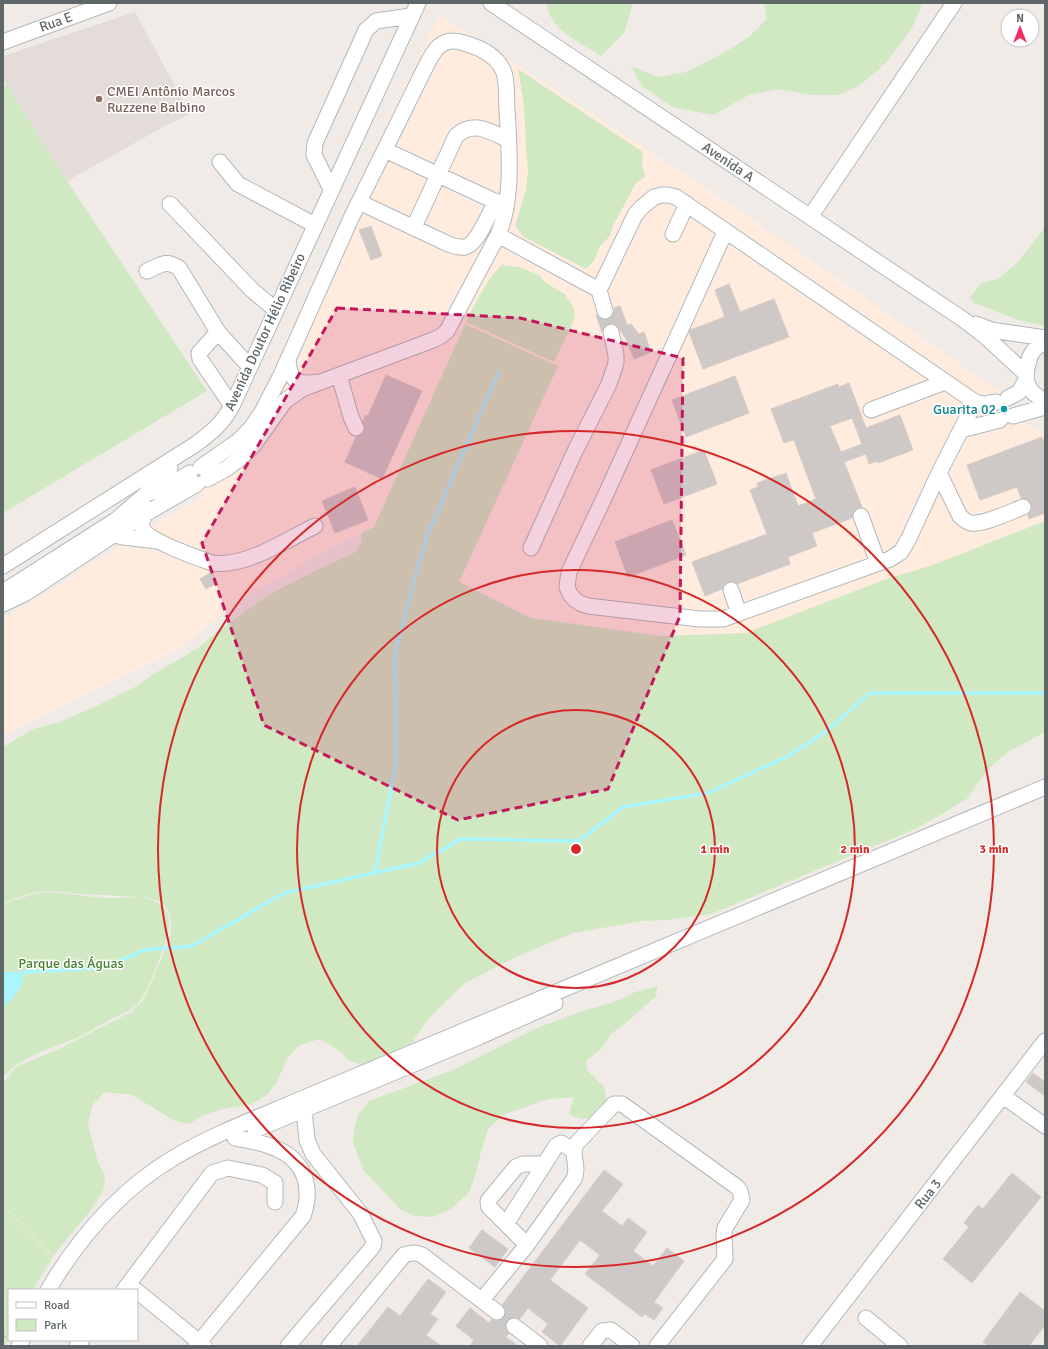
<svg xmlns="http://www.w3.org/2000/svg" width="1048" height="1349" font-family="Signika,sans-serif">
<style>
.commercial{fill:#ffecde}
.education{fill:#e3dcd8}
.green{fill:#d0e9c3}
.water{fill:#a9f6ff}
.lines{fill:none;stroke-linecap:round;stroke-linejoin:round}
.stream{stroke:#a9f6ff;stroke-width:3.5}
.building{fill:#cec8c6;stroke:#d6cbc5;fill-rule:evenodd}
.minor-tunnel{stroke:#cccac7;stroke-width:15;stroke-dasharray:15 8;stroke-linecap:butt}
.minor-casing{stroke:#b2b8ba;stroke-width:17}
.path{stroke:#a9dba6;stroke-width:2;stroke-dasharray:4 2;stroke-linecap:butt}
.minor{stroke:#fff;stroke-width:15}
.marked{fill:#c2185b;fill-opacity:0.2;stroke:#c2185b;stroke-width:3;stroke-dasharray:8 5;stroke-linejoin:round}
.ring{fill:none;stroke:#d62828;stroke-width:2}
.education-dot{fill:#8d6e63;stroke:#fff;stroke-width:1.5}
.culture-dot{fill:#0f9aa8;stroke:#fff;stroke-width:1.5}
.labels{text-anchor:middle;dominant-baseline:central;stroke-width:3;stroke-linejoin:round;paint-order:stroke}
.street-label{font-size:14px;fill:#5e6668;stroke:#fff}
.education-label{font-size:14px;fill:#785e54;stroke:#fff;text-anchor:start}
.culture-label{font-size:14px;fill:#0d838f;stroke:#fff;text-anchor:end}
.park-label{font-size:14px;fill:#498331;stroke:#fff}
.centre{fill:#d62828;stroke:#fff;stroke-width:2}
.ring-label{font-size:12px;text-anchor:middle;font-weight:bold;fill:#d62828;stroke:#fff;stroke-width:3;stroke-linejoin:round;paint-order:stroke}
</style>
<rect width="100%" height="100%" fill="#f1ebe7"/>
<path class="commercial" d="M440,15L734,207L1000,392L1008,426L1025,422L1045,436V521L933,565L884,580L746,633L661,636L530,618L459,582L558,366L400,471L374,527L341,542L242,599L174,652L3,735V620L120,546L141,545L149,548L208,570L215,555L152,531L150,527L203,495L188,468L223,447L241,429L256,407L363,172Z"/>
<path class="education" d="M135,12L190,114L165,126L67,181L3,79V56Z"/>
<path class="green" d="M547,3H633L624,33L601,56C581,43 548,29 547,3Z
M764,3H921V7L911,30L886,63L859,86L839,95H812L778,89L749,95L713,115L672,107L642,86L631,66L658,77L686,72L720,55L749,37L767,19Z
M518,69L643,152L642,164L645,177L636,183L613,226L610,236L600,246L594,261L586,269L524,237L515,226L526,190L528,172L526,148L524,105Z
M6,84L67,181L207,391L3,513V86Z
M1045,227V326L1021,321L974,303L970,298L981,283L998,279L1018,262Z
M502,265L520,267L539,275L546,283L565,294L574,309L575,318L554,362L466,322C475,304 487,278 502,265Z
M465,324L558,366L459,582L531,618L661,636L746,633L884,580L933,565L1045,521V732L1008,752L987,770L967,799L918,828L711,914L667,920L642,921L574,933L518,956L465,983L427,1020L412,1043L361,1065L349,1060L338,1050L320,1039L300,1045L288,1057L277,1082L267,1095L252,1104L224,1109L206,1114L189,1124L175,1121L132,1095L104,1092L92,1106L88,1125L98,1163L105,1176L104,1189L91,1210L53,1256L3,1205V1083L16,1067L57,1050L98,1029L131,1012L143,1001L168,943L171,931V921L168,910L160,901L145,897L79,894L52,891L32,893L3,903V747L33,729L60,722L96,706L137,686L152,675L198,648L217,632L270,594L317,570L354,553L362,541L361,533L374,527Z
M52,892C71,894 91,897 110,898C122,898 134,895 146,898C171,904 173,923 165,943C160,958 147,993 138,1004C130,1012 118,1015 109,1020C98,1026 88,1033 77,1038C53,1048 18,1057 3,1078V904L34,894Z
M658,986L656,996L626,1023L612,1033L601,1049L586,1061L587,1070L604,1087L608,1105L598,1116L581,1119L569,1114L574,1097L549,1099L505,1114L488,1129L480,1156L477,1170L469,1192L450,1210L433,1217L415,1216L401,1210L364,1171L353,1143L354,1129L358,1115L369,1101L453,1070L537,1028L582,1011L617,1001L635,992Z
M3,1206L53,1257L33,1290H9V1338L5,1346H3Z"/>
<path class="water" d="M3,971L4,972H24L22,985L14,996L3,1008Z"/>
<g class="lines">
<path class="stream" d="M375,872L396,764L395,653L426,538L499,371
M24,972L104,968L144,950L192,946L284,893L419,863L461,839L579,841L623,807L708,793L786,757L824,733L870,693H1045"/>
</g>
<path class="building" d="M371,226L382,256L371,260L359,230Z
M729,284L740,312L774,299L789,337L703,369L689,332L690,330L725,317L715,290Z
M620,306L627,325L631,324L639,334L644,332L651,352L634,359L626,339L617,326L613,323H609L605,326L602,332L596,315H597L602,320H608L611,318L614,314V308Z
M386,375L422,391L382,479L345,462L356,437L360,436L364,433L365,428L363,421L366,415L368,416Z
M735,376L749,413L686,437L672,400Z
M849,383L866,428L900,415L913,450L878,463V461L869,464L866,454L844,462L862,507L858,508L854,511L852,518L812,533L817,546L788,557L790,564L737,584L732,581L728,582L724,584L722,589L705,596L692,562L767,534L750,490L758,487L757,483L786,473L798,506L816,499L794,440L784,443L771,409L838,384L839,387ZM852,418L862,444L841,452L830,426Z
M1042,437L1045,445V513L1029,519L1028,515L1032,509L1031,504L1028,500L1021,498L1017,487L980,500L967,465Z
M704,450L717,484L664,504L651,470Z
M355,487L368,520L335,533L322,501Z
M672,520L686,555L628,577L615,542Z
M212,572L217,583L206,589L200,579Z
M1033,1073L1045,1082V1096L1026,1082Z
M604,1170L623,1184L602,1211L622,1226L628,1218L647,1232L633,1251L653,1266L667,1248L684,1261L654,1302L663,1308L654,1320L645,1314L642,1317L585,1274L600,1255L580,1240L550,1280L588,1308L560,1346L542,1332L548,1324L528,1308L520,1319L516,1317L511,1318L507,1320L505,1324L506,1329L509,1333L506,1337L518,1346H470L474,1340L456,1326L470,1308L489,1323L492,1319L496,1321L501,1320L504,1318L506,1313L505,1308L502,1305Z
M1012,1173L1041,1197L972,1283L943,1259L969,1227L964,1223L978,1205L983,1209Z
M482,1230L508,1249L495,1267L469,1248Z
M428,1279L446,1292L430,1314L438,1319L426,1335L441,1346H357L388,1307L400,1316Z
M1020,1292L1045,1311V1325L1029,1346H988L983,1342Z"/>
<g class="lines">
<path class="minor-tunnel" d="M605,311L611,332
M497,1312L514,1326"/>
<g class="minor-casing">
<path id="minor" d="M491,3L964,320L985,336L1025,373
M3,42L109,3
M385,150L505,206
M220,162L238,184L315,225
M331,189L314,155L315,143L366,30L376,21L411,16
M359,202L444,242C450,245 457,248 465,247C478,244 489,213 496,201
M170,204L252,290L276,310
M810,217L954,3
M414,227L456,136C473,120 490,131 508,140
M725,232L605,496L569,572L567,587L570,594L574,599L580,603L588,606L700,619H723L890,559L901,552L909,538L939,473L975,402
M673,234L687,204
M498,235L599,290L635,215L641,208L654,197L662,195H668L676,197L975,402L984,404L996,402
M147,271C161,265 165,259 179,268L218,332L250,367
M599,290L605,311
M976,324L991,330L1045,338
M218,332L199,353L200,359L232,406
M1045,343C1037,345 1031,352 1029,360C1023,380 1026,391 1045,401
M288,358C289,378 295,386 316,382
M339,375L351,417L356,428
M1008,398L1019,392L1026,380
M871,410L945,382
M1013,416L1045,407
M961,430L1000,420
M201,467L237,442L251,428L262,412L281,375L352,216L424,70C433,52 440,35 464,43C478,47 496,55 503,70C508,81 506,97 507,109C509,149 514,198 498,235L447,331L441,336L433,340L302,389L285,401L253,446L243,456L226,469L207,479
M939,473L960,516C963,519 966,522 971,523C983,525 1010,512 1023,507
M147,494L164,488L190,473
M148,509C145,515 139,523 143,529C149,541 198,558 212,563C245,568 286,540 315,526
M861,516L878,563
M110,534L123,537L157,541
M531,548L575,451L609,384L616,363V355L611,332
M3,566L196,444C212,432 222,424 232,406L418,3
M731,590L739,614
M3,592L116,520L145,495L170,468
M3,604L26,593L145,514L197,484
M1003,1096L1045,1126
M255,1130L479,1037L555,1003
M506,1224L556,1146L561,1143L573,1150
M527,1245L489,1207L488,1201L516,1167L523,1164H543
M48,1290C80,1236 121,1189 175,1157C214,1134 257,1118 299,1100L1045,787
M124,1290L212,1173L228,1168L262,1175L275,1183V1202
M137,1291L204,1346
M482,1300L527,1245L574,1179C580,1165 570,1157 576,1144L614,1104H622L737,1187L740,1191L742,1200L725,1228L724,1234L725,1259L657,1346
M866,1318L900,1346
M514,1326L540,1346
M19,1346L22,1340
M77,1346L82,1340
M196,1346L303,1216C313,1188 305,1161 277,1149C264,1143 249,1140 235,1138
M288,1346L370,1250L373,1246L374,1241L360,1213L313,1154L307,1140L304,1110L299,1101
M329,1346L404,1255C411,1252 416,1252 422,1255L497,1312
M590,1346L602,1331L611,1330L632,1346
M810,1346L1045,1041"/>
</g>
<path class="path" d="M3,1336L9,1338"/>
<use href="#minor" class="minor"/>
</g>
<path class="marked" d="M337,308L520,318L683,358L680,616L608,789L458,820L264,725L202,543Z"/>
<g class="ring">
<circle cx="576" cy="849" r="139"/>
<circle cx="576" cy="849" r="279"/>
<circle cx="576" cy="849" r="418"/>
</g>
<circle class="education-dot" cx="99" cy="99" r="4"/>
<circle class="culture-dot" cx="1004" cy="409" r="4"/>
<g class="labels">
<g class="street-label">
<text transform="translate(56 22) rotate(-20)">Rua E</text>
<text transform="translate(728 162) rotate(34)">Avenida A</text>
<text transform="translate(265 332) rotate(-65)">Avenida Doutor Hélio Ribeiro</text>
<text transform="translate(928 1194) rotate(-52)">Rua 3</text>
</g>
<g class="education-label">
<text x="107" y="91">CMEI Antônio Marcos<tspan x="107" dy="16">Ruzzene Balbino</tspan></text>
</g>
<g class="culture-label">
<text x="996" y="409">Guarita 02</text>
</g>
<g class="park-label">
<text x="71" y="963">Parque das Águas</text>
</g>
</g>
<circle cx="576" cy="849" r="6" class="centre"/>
<g class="ring-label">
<text x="715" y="853">1 min</text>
<text x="855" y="853">2 min</text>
<text x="994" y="853">3 min</text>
</g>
<rect width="1048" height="1349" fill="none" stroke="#5e6668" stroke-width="8"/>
<rect x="8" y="1289" width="130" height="52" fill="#ffffff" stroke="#bfc2c3"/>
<rect x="16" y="1302" width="20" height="6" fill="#ffffff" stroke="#bfc2c3"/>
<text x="44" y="1309" font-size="12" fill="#5e6668">Road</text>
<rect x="16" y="1319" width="20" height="12" fill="#d0e9c3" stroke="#bfc2c3"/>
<text x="44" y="1329" font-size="12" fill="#5e6668">Park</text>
<g transform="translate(1020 28)"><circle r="19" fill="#ffffff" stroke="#bfc2c3"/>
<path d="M0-3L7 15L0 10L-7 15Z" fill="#f02e5f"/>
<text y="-6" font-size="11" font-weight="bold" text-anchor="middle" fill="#5e6668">N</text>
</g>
</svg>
